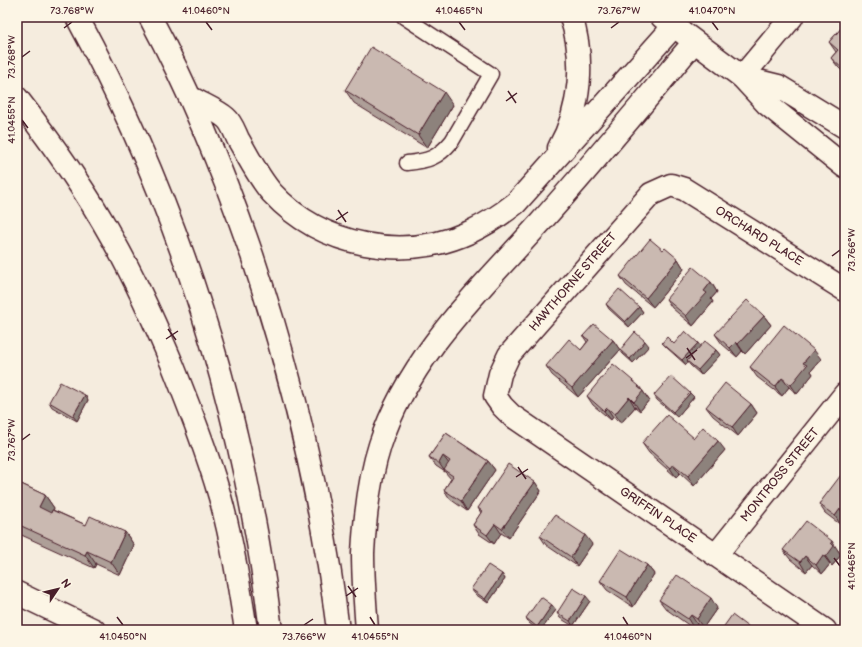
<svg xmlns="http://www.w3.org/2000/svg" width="862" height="647" font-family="'Balsamiq Sans',sans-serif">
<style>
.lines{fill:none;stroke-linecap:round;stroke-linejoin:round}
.service-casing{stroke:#4a1f2b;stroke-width:17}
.minor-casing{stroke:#4a1f2b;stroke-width:25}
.tertiary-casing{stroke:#4a1f2b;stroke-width:25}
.motorway-casing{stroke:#4a1f2b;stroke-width:25}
.service{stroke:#fcf5e5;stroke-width:14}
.minor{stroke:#fcf5e5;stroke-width:22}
.tertiary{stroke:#fcf5e5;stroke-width:22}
.motorway{stroke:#fcf5e5;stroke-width:22}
.wall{fill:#ae9f98;stroke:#4a1f2b}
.shaded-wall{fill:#8d827c;stroke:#4a1f2b}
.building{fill:#cab9b1;stroke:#4a1f2b}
.ticks{fill:none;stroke:#4a1f2b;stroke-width:1.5}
.labels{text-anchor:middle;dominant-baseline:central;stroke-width:3;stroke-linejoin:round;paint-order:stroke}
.street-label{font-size:12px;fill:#4a1f2b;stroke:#fcf5e5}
.neatline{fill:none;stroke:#4a1f2b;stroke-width:1.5}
.ticks-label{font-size:10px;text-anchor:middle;fill:#4a1f2b}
</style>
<rect width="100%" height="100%" fill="#f5ecde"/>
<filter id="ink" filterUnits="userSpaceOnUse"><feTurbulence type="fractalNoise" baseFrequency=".025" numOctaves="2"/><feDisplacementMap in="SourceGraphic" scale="8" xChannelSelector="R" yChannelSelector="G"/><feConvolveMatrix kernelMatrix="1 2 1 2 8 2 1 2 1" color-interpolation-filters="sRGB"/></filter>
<g filter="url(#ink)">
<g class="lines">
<g class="service-casing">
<path id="service" d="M404,17L491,74L452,141C438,158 428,161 407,163"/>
</g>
<g class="minor-casing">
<path id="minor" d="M742,77L792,17
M716,555L845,394
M17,593L94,630
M825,630L511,415L502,406L495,396L500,374L509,355L651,194L671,185L684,189L845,290"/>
</g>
<g class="tertiary-casing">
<path id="tertiary" d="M662,17L742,77L767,104L845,167
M742,77L778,86L845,127"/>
</g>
<g class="motorway-casing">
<path id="motorway" d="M77,17C181,209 244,413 271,630
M150,17C191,93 224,174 252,255C293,378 322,501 338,630
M190,97C201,104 217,110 226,118C232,123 235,133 238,139C249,158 258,177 272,193C322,247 404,262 470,232C487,224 502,214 516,203L674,26
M17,98C52,143 85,189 112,238C135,279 155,323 173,366C190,409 207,452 220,497C232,540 239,585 246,630
M559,148C581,109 585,59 571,17
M367,630C365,604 363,578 363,553C365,517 369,479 380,445C409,356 478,292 539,224C592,165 643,103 694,42"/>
</g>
<use href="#service" class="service"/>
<use href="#minor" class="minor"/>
<use href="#tertiary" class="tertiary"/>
<use href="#motorway" class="motorway"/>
</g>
<path class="wall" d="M845,24V74L838,67L831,58L836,52L829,42Z
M345,90L453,105L427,148L354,103Z
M678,259L684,269L653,307L626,285L620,276Z
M711,282L717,292L711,299L713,302L693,326L672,308L666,299Z
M606,304L639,307L643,312L629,327L609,309Z
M764,316L771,325L745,354L742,351L737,357L722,344L715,334Z
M583,336L613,340L620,350L578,397L552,375L546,366L581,350L587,342Z
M662,343L700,346L716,350L720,355L701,375L690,365L688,362L686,365L666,347Z
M649,346L633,363L623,354L620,350Z
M821,359L811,371L813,374L797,394L789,387L782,396L757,377L750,367Z
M642,390L649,400L640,411L635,407L621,423L613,417L611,420L593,405L587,396Z
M690,393L694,397L677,417L657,400L654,395Z
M85,395L88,400L77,421L52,407L49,402Z
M751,404L757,413L738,436L713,416L706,407Z
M446,433L488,461L495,470L467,511L450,499L444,490L451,479L445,472L436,466L429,457Z
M694,438L725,450L694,486L680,473L676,477L649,453L642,443Z
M845,472V521L841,525L825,513L819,504Z
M17,482L45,495L54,508L53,510L86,525L125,532L134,545L120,575L96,564L94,568L17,533Z
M535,482L541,491L509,538L501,533L494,544L479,534L473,525L481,513L478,508Z
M540,536L592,544L577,566L546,545Z
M783,550H838L841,555L832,566L830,564L822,574L812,565L806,572L790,559Z
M647,565L654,574L633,607L607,590L600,581Z
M502,574L505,579L488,603L475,594L471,589Z
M659,600L717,608L703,628L697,624L694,629L666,609Z
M590,601L573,626L560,618L557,613Z
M556,610L541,630H538L529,623L526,618Z"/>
<path class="shaded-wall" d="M444,92L453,105L427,148L418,135Z
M678,259L684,269L653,307L646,298Z
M711,282L717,292L711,299L713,302L693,326L686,316L704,291Z
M639,307L643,312L629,327L625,322Z
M764,316L771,325L745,354L738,344Z
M613,340L620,350L578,397L572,388Z
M645,341L649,346L633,363L630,359Z
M736,342L742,351L737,357L730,348Z
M698,343L701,347L687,361L688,362L686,365L682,360Z
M716,350L720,355L701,375L698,370Z
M814,350L821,359L811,371L813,374L797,394L791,385L803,363Z
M782,378L789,387L782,396L775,387Z
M639,386L649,400L640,411L634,402L638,387Z
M690,393L694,397L677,417L673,412Z
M85,395L88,400L77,421L73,416Z
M629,397L635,407L621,423L615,414Z
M751,404L757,413L738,436L732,427Z
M607,408L613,417L611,420L604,411Z
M718,441L725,450L694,486L688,476Z
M443,456L450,465L444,470L445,472L439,463Z
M488,461L495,470L467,511L461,501Z
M673,464L680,473L676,477L670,468Z
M535,482L541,491L509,538L502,529Z
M45,495L54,508L48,520L39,507Z
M840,509L845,516V521L841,525L835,516Z
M495,524L501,533L494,544L487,535Z
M125,532L134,545L120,575L111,562Z
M585,535L592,544L577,566L571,557Z
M832,541L841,555L832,566L826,557Z
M87,551L96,564L94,568L85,555Z
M823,555L830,564L822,574L816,565Z
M805,556L812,565L806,572L800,562Z
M647,565L654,574L633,607L627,597Z
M502,574L505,579L488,603L485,599Z
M586,596L590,601L573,626L570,621Z
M711,598L717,608L703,628L697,619Z
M552,605L556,610L541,630H539L537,627Z
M691,615L697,624L694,629L688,619Z"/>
<path class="building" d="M845,24V71L831,58L838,50L829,42Z
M371,47L444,92L418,135L345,90Z
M650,239L663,250L665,248L678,259L646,298L620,276Z
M693,267L711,282L704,291L707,293L686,316L666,299Z
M619,289L639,307L625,322L606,304Z
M747,300L764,316L738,344L736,342L730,348L715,334Z
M594,324L613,340L572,388L546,366L569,339L581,350L589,340L583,336Z
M784,325L814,350L803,363L807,365L791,385L782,378L775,387L750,367Z
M685,331L698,343L682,360L662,343L667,337L674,344Z
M635,332L645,341L630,359L620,350Z
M705,341L716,350L698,370L687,361Z
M613,364L639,386L638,387L643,391L634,402L629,397L615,414L607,408L604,411L587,396Z
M671,376L690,393L673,412L654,395Z
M60,382L85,395L73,416L49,402Z
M725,383L751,404L732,427L706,407Z
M667,415L694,438L703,427L718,441L688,476L673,464L670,468L642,443Z
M446,433L488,461L461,501L444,490L453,476L444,470L450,461L443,456L439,463L429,457Z
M508,464L535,482L502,529L495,524L487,535L473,525L482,511L478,508Z
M844,471L845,472V513L840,509L835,516L819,504Z
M17,482L45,495L39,507L51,513L52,510L86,525L90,516L125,532L111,562L87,551L85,555L17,524Z
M555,515L585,535L571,557L540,536Z
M806,521L832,541L831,543L834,546L826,557L823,555L816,565L805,556L800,562L783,550Z
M621,549L647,565L627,597L600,581Z
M488,565L502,574L485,599L471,589Z
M677,575L711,598L697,619L691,615L688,619L659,600Z
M573,588L586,596L570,621L557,613Z
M541,597L552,605L537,627L526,618Z
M732,615L752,630H724L722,629Z"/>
</g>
<path class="ticks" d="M206,22L212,30M459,22L465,30M712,22L718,30M64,28L72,22M611,28L619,22M22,57L30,51M508,91L516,103M506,101L517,93M22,120L28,128M338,210L346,222M336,220L348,212M832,256L840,250M168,329L176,340M166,339L178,331M687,348L695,360M686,358L697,350M22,440L30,434M518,467L526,479M516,477L528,469M834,558L840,566M348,586L356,597M346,596L358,588M117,617L123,625M370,617L375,625M623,617L628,625M304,625L313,619"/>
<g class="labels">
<g class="street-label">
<text transform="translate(759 236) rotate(32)">ORCHARD PLACE</text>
<text transform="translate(573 282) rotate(-49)">HAWTHORNE STREET</text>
<text transform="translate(780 475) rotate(-51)">MONTROSS STREET</text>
<text transform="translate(658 515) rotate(34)">GRIFFIN PLACE</text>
</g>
</g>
<rect width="862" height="647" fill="none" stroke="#fcf5e5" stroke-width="44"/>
<g transform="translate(58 589) rotate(55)" stroke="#fcf5e5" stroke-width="3" paint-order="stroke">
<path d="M0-3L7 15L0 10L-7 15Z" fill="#4a1f2b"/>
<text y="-6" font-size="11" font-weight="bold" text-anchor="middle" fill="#4a1f2b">N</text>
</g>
<rect x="22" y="22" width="818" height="603" class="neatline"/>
<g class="ticks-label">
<text x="72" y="14">73.768°W</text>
<text x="206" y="14">41.0460°N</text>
<text x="459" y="14">41.0465°N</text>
<text x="619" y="14">73.767°W</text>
<text x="712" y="14">41.0470°N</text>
<text transform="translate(11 57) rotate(-90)" y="4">73.768°W</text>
<text transform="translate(11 120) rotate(-90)" y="4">41.0455°N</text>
<text transform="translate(851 250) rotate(-90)" y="4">73.766°W</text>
<text transform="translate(11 440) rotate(-90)" y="4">73.767°W</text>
<text transform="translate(851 566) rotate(-90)" y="4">41.0465°N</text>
<text x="123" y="640">41.0450°N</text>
<text x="304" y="640">73.766°W</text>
<text x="375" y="640">41.0455°N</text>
<text x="628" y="640">41.0460°N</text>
</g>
</svg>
